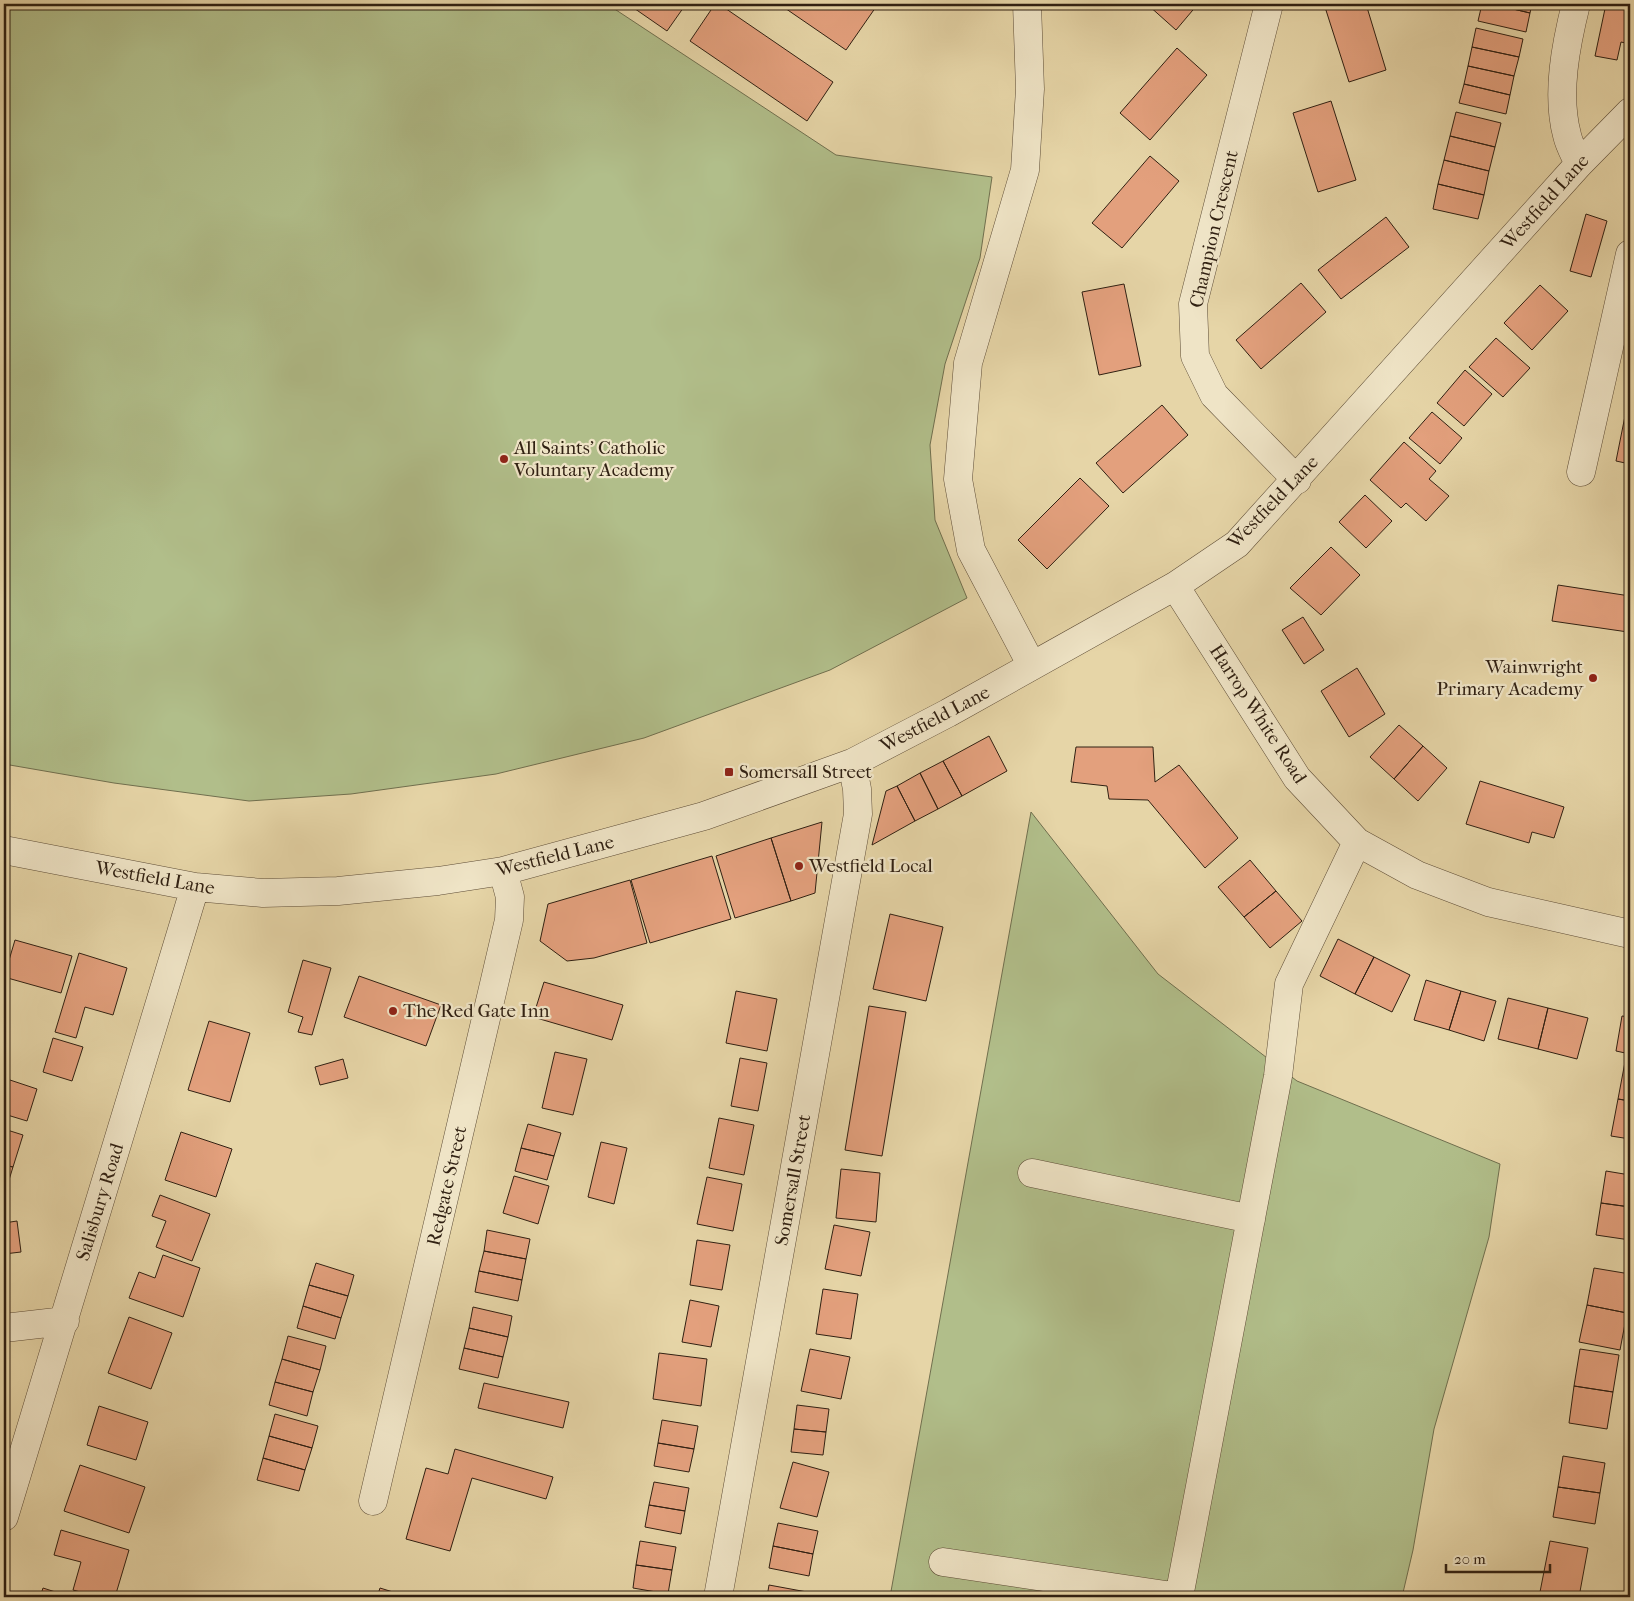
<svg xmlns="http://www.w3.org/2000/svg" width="1634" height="1601" font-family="'IM FELL French Canon',serif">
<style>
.green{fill:#b1be8a;stroke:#706f4e}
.building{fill:#e3a07d;stroke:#302012}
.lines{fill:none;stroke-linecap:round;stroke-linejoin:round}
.minor-casing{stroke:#5e4d37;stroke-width:29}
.minor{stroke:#efe4c6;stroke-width:28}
.poi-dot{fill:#8f2418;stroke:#efe4c6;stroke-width:2}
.labels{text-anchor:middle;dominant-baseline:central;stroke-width:4.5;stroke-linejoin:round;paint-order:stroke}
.street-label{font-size:19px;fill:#302012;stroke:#efe4c6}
.poi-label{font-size:19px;fill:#302012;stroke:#efe4c6;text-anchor:start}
</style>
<rect width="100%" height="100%" fill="#e6d5a7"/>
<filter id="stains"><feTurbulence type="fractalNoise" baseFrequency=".004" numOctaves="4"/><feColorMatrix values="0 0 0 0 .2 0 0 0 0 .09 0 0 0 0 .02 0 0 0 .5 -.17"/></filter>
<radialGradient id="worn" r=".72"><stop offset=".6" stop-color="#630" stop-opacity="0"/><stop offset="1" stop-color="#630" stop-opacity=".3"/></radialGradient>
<path class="green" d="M4,4H607L836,155L992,177L980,258L945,364L930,445L935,520L967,598L830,670L644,738L496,774L351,794L249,801L114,783L4,764Z
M1031,812L1158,974L1297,1081L1500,1164L1489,1237L1434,1429L1413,1550L1402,1597H890Z"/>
<path class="building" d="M628,4H686L667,31Z
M715,4H719L833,82L807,121L690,41Z
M779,4H878L846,50Z
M1150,4H1198L1176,30L1148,5Z
M1324,4H1366L1386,70L1349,82Z
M1482,4H1492L1530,13L1526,32L1478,21Z
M1492,4H1532L1530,13Z
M1606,4H1630V44L1621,42L1617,60L1595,56Z
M1476,28L1523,39L1519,57L1472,47Z
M1472,47L1519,57L1514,76L1468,66Z
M1177,48L1207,75L1150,140L1120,113Z
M1468,66L1514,76L1510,95L1464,84Z
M1464,84L1510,95L1506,114L1459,103Z
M1331,101L1356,180L1318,192L1293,113Z
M1456,112L1501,123L1495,147L1450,136Z
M1450,136L1495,147L1489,171L1444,160Z
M1150,156L1179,181L1122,248L1092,223Z
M1444,160L1489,171L1484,195L1438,184Z
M1438,184L1484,195L1478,219L1433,209Z
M1586,214L1607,221L1591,277L1570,271Z
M1386,217L1409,247L1341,299L1318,270Z
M1301,283L1326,312L1261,369L1236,340Z
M1124,284L1141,366L1099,375L1082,292Z
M1540,285L1568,311L1532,350L1504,323Z
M1496,338L1530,368L1503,397L1469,367Z
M1465,370L1492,394L1464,426L1437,403Z
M1630,391V464L1616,461Z
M1162,405L1188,435L1123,493L1096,463Z
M1432,412L1462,438L1440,464L1409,438Z
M1404,442L1436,471L1429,479L1449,496L1426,521L1406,503L1401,508L1370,480Z
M1080,478L1109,506L1047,569L1018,540Z
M1365,495L1392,521L1366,548L1339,522Z
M1331,547L1360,575L1321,615L1290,588Z
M1558,585L1630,596L1628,632L1552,621Z
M1303,617L1324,650L1304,664L1282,630Z
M1357,668L1385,714L1349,737L1321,691Z
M1399,725L1423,746L1394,779L1370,757Z
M989,736L1007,771L962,796L943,761Z
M1423,746L1447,768L1418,801L1394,779Z
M1076,747H1153L1155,782L1179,765L1238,838L1205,868L1148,800L1109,799L1107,786L1071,782Z
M943,761L962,796L938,809L920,773Z
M920,773L938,809L915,821L897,786Z
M1480,781L1564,807L1554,838L1532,832L1529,843L1466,824Z
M897,786L915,821L872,845L886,791Z
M822,822L815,893L791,901L771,838Z
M771,838L791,901L735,918L716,856Z
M712,856L731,919L650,943L631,880Z
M1250,860L1276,891L1244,917L1218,887Z
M630,880L647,943L594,958L567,961L540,941L548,904Z
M1276,891L1302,921L1270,948L1244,917Z
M890,914L943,927L926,1001L873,989Z
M1338,939L1374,957L1355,994L1320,976Z
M15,940L72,956L61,993L4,977Z
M79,953L127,968L113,1015L85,1007L76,1038L55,1032Z
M1374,957L1410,975L1392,1012L1355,994Z
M303,960L331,968L312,1035L298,1032L303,1017L288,1012Z
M359,976L441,1005L426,1046L344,1017Z
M1426,980L1461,991L1449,1030L1414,1020Z
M544,982L623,1005L612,1040L533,1017Z
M736,991L777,999L767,1051L726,1043Z
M1461,991L1496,1001L1484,1041L1449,1030Z
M1508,998L1548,1008L1538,1049L1498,1039Z
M869,1006L906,1012L882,1156L845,1150Z
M1548,1008L1588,1018L1577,1059L1538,1049Z
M1622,1016L1630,1017V1054L1616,1051Z
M209,1021L250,1033L230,1102L188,1090Z
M53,1038L83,1047L72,1081L43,1072Z
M555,1052L587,1059L573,1115L542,1108Z
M740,1058L767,1063L758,1111L731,1106Z
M343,1059L348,1078L320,1085L315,1067Z
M1625,1062L1630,1063V1101L1618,1099Z
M4,1078L37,1089L27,1121L4,1114Z
M1618,1099L1630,1101V1139L1611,1136Z
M719,1118L754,1125L744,1175L709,1168Z
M528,1124L561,1133L554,1156L521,1148Z
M4,1129L23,1135L13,1167L4,1165Z
M181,1132L232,1149L216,1197L165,1180Z
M601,1142L627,1148L614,1204L588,1197Z
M521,1148L554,1156L547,1180L515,1171Z
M4,1165L13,1167L4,1196Z
M841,1169L880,1173L876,1222L836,1218Z
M1606,1171L1630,1175V1207L1601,1203Z
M514,1176L549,1186L538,1224L503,1213Z
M707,1177L742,1184L733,1231L697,1224Z
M160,1195L210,1214L192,1261L156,1247L166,1221L152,1216Z
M1601,1203L1630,1207V1240L1596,1235Z
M17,1221L21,1252L4,1254V1223Z
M834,1225L870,1232L861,1276L825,1269Z
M487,1230L530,1239L526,1259L484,1251Z
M697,1240L730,1245L722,1290L690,1285Z
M484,1251L526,1259L522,1280L479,1271Z
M163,1255L200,1268L183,1317L129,1298L139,1272L155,1278Z
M316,1263L354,1275L348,1296L309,1285Z
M1594,1268L1630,1274V1298L1627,1313L1587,1305Z
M479,1271L522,1280L518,1301L475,1292Z
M309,1285L348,1296L341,1318L303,1306Z
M823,1289L858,1294L851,1339L816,1334Z
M690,1300L719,1306L711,1347L682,1342Z
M1587,1305L1627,1313L1620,1350L1579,1342Z
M303,1306L341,1318L335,1339L297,1328Z
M473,1307L512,1316L508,1337L469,1328Z
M129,1317L172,1333L151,1389L108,1373Z
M469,1328L508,1337L503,1357L464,1348Z
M288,1336L326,1346L320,1370L282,1359Z
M464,1348L503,1357L498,1378L459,1369Z
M810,1349L850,1357L841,1399L801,1391Z
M1580,1349L1619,1355L1613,1392L1574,1386Z
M659,1353L707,1359L701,1406L653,1399Z
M282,1359L320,1370L313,1392L275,1382Z
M275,1382L313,1392L307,1416L269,1405Z
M484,1383L569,1402L563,1428L478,1408Z
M1574,1386L1613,1392L1607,1429L1569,1423Z
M797,1405L829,1409L826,1432L794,1429Z
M99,1406L148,1422L136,1460L87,1445Z
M275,1414L318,1426L312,1448L269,1436Z
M662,1420L698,1426L694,1449L658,1443Z
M794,1429L826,1432L823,1455L791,1452Z
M269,1436L312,1448L305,1470L263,1458Z
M658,1443L694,1449L689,1472L654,1466Z
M455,1449L553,1477L546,1499L472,1478L450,1551L406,1539L426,1468L448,1474Z
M1563,1456L1605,1463L1600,1493L1558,1487Z
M263,1458L305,1470L299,1491L257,1480Z
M793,1462L829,1472L817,1517L780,1508Z
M80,1465L145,1487L129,1533L64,1511Z
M654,1482L689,1488L685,1511L649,1505Z
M1558,1487L1600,1493L1595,1524L1553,1517Z
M649,1505L685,1511L681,1534L645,1527Z
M778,1523L818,1531L813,1554L773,1546Z
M61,1530L129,1550L115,1597H99L73,1590L81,1562L54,1555Z
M640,1541L676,1547L672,1570L636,1565Z
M1550,1541L1588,1548L1579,1597H1539Z
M773,1546L813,1554L809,1576L769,1568Z
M636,1565L672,1570L668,1594L633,1588Z
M769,1585L807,1592L806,1597H767Z
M43,1588L71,1597H40Z
M380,1588L409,1597H377Z"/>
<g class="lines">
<g class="minor-casing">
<path id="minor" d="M1027,4L1030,89L1025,170L968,363L958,479L971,550L1032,666
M1269,4L1193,304L1195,356L1214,395L1297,480
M1576,4C1566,44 1556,94 1567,135C1569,145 1575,155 1579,164
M1581,472L1630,254
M1175,586L1297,778L1357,842L1417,875L1488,902L1630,934
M4,850L195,887L263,893L338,891L438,881L503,871L704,816L852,763L948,713L1175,586L1237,544L1579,164L1630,112
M1032,1173L1251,1219
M4,1328L65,1321
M373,1501L509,920L510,897L503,871
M4,1517L195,887
M943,1562L1179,1597
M718,1597L858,814L857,789L852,763
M1179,1597L1278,1076L1289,984L1357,842"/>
</g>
<use href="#minor" class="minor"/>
</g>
<g class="poi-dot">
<circle cx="504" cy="459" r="5"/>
<circle cx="1593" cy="678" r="5"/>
<rect x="724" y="767" width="10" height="10" rx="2.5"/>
<circle cx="799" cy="866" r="5"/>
<circle cx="393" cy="1011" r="5"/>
</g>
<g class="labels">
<g class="street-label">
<text transform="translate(1545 202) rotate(-48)">Westfield Lane</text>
<text transform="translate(1214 229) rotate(-77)">Champion Crescent</text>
<text transform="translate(1273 502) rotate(-46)">Westfield Lane</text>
<text transform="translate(1258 714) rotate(57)">Harrop White Road</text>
<text transform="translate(935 719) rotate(-28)">Westfield Lane</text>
<text transform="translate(555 856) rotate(-14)">Westfield Lane</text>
<text transform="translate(155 878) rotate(10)">Westfield Lane</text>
<text transform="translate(793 1180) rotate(-80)">Somersall Street</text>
<text transform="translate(447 1186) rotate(-77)">Redgate Street</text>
<text transform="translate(100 1202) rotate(-73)">Salisbury Road</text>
</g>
<g class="poi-label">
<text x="514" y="448">All Saints' Catholic<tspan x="514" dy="22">Voluntary Academy</tspan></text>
<text x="1583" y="667" text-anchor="end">Wainwright<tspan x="1583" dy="22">Primary Academy</tspan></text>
<text x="739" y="772">Somersall Street</text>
<text x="809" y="866">Westfield Local</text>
<text x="403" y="1011">The Red Gate Inn</text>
</g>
</g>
<rect width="1634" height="1601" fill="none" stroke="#e6d5a7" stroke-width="20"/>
<rect x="5" y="5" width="1624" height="1591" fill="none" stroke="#302012" stroke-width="2.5"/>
<rect x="10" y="10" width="1614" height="1581" fill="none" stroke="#302012"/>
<path d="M1446 1564v8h104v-8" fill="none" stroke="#302012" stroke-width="2.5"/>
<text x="1454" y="1564" font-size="15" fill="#302012" stroke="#efe4c6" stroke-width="4" paint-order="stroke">20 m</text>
<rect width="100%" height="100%" filter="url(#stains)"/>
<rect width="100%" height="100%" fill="url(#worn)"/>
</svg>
